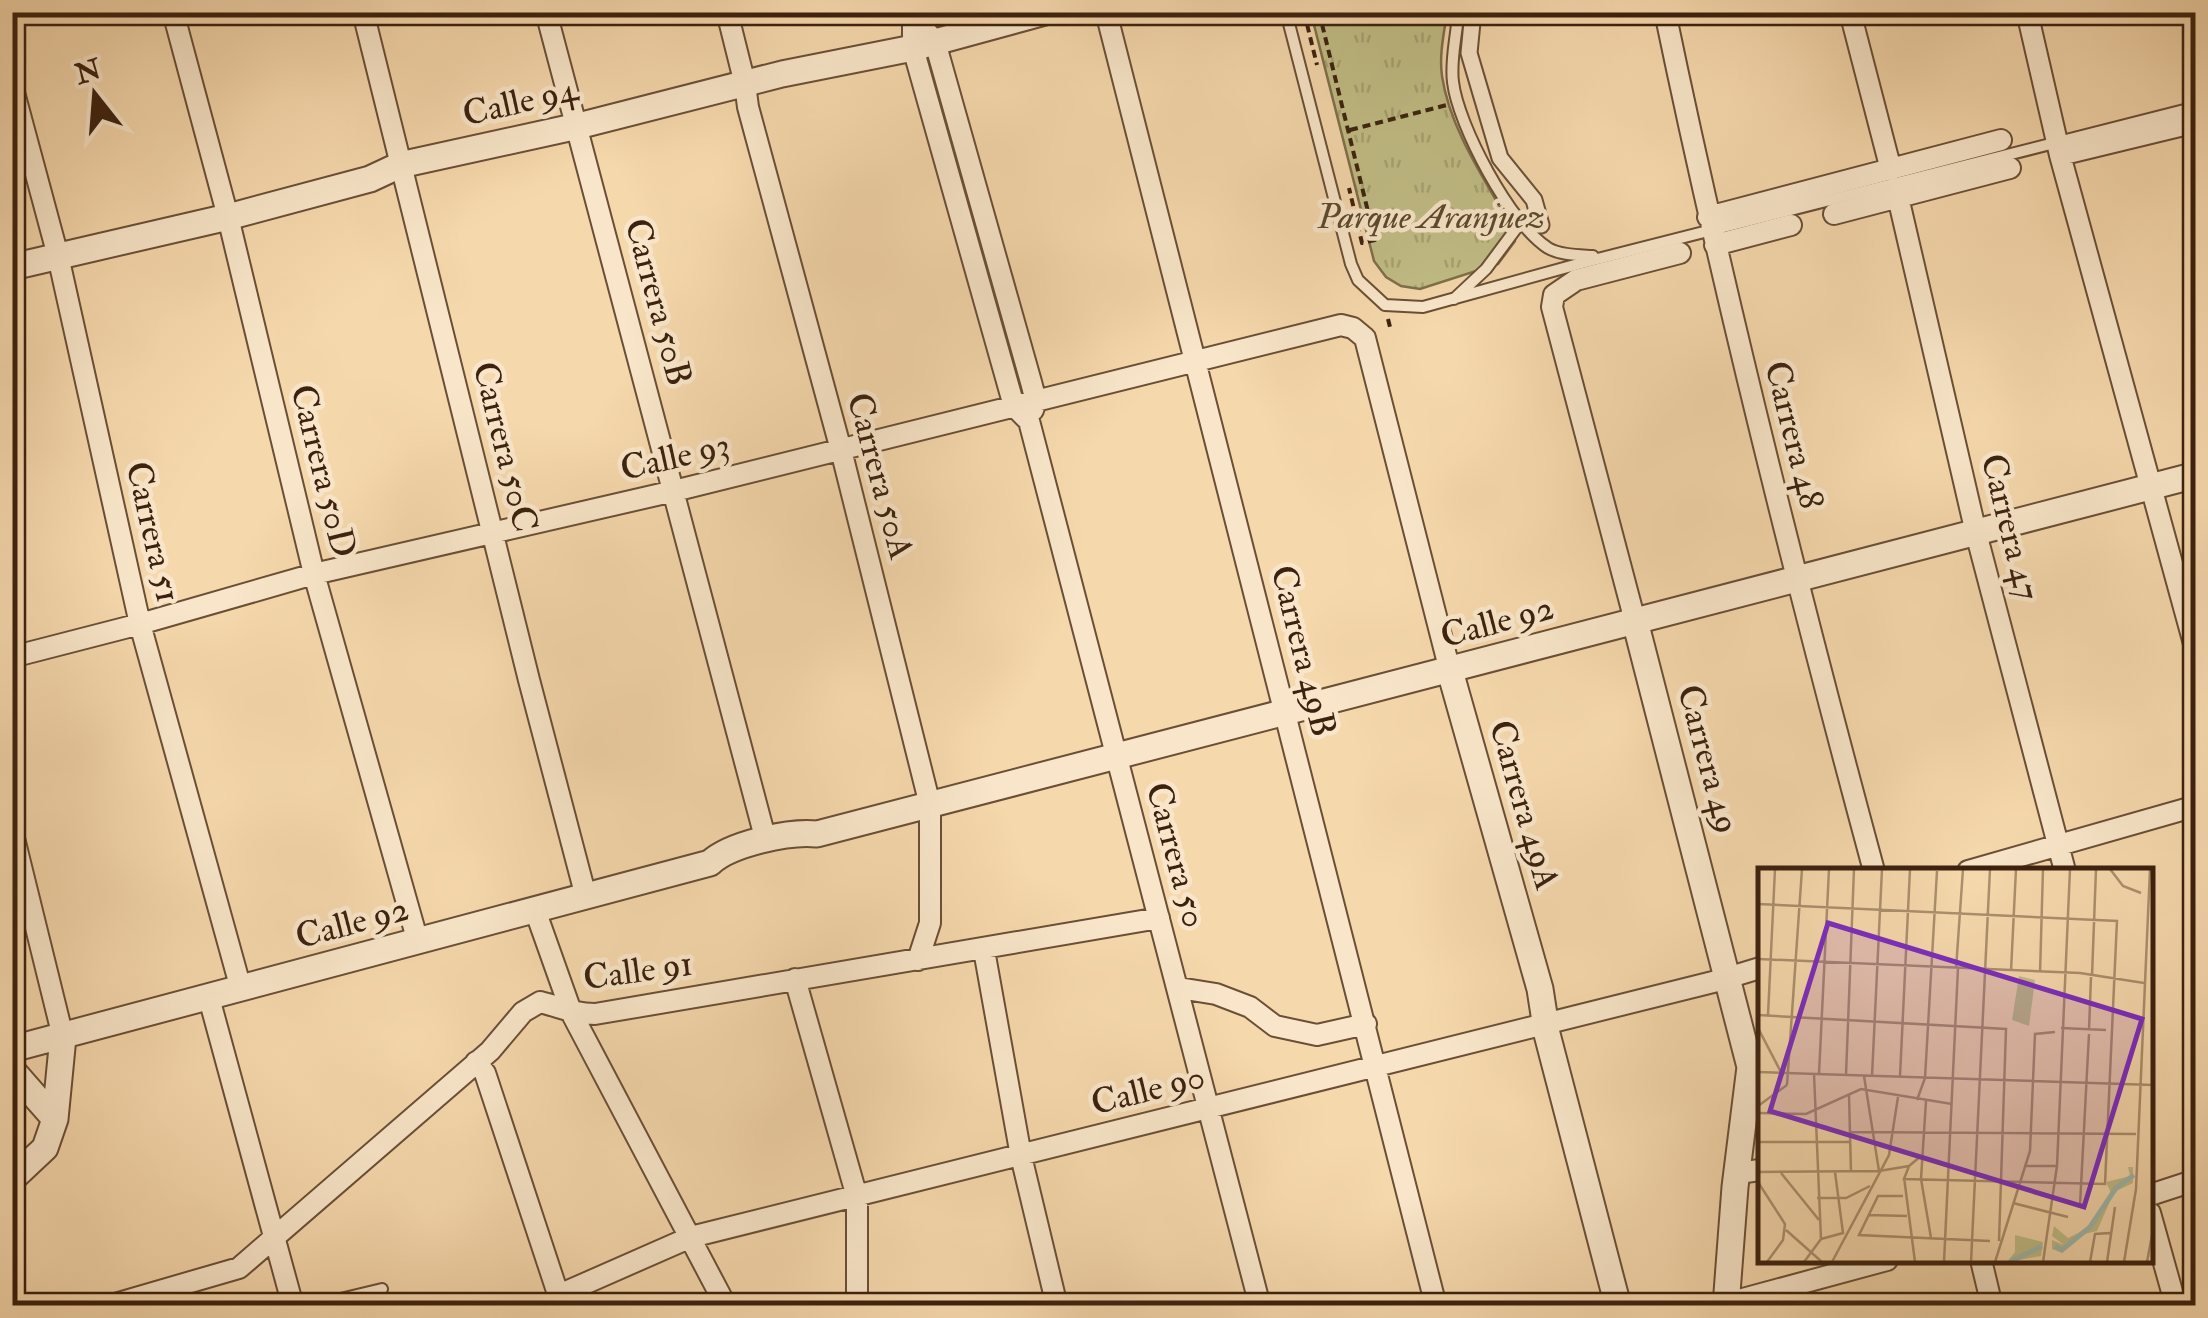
<svg xmlns="http://www.w3.org/2000/svg" width="2208" height="1318" font-family="'IM FELL Double Pica',serif">
<style>
.park{fill:url(#park-tufts);stroke:#7e6f4a;stroke-width:2.5}
.lines{fill:none;stroke-linecap:round;stroke-linejoin:round}
.service-casing{stroke:#6a4f36;stroke-width:14}
.pedestrian-casing{stroke:#6a4f36;stroke-width:19}
.minor-casing{stroke:#6a4f36;stroke-width:24}
.tertiary-casing{stroke:#6a4f36;stroke-width:29}
.path{stroke:#3b210f;stroke-width:4;stroke-dasharray:8 5;stroke-linecap:butt}
.service{stroke:#f9e6ca;stroke-width:10}
.pedestrian{stroke:#f9e6ca;stroke-width:15}
.minor{stroke:#f9e6ca;stroke-width:20}
.tertiary{stroke:#f9e6ca;stroke-width:25}
.labels{text-anchor:middle;dominant-baseline:central;stroke-width:9;stroke-linejoin:round;paint-order:stroke}
.street-label{font-size:35px;fill:#3b210f;stroke:#f9e6ca}
.park-label{font-size:35px;font-style:italic;fill:#5c482d;stroke:#f9e6ca}
.inset-river{fill:none;stroke:#9db9af;stroke-width:5}
.inset-road{fill:none;stroke:#ab8f6e;stroke-width:2.5}
.view{fill:#7b2cbf;fill-opacity:0.15;stroke:#7b2cbf;stroke-width:5}
.inset-edge{fill:none;stroke:#3b210f;stroke-width:5}
</style>
<defs>
<pattern id="park-tufts" width="24" height="20" patternUnits="userSpaceOnUse" patternTransform="scale(2.5)"><rect width="24" height="20" fill="#c1bd86"/><path d="M3 7l-1-3M5 7V3M7 7l1-3M15 17l-1-3M17 17v-4M19 17l1-3" fill="none" stroke="#a7a272"/></pattern>
</defs>
<rect width="100%" height="100%" fill="#f6d8ad"/>
<filter id="stains"><feTurbulence type="fractalNoise" baseFrequency=".002" numOctaves="4"/><feColorMatrix values="0 0 0 0 .2 0 0 0 0 .09 0 0 0 0 .02 0 0 0 .5 -.17"/></filter>
<radialGradient id="worn" r=".72"><stop offset=".6" stop-color="#630" stop-opacity="0"/><stop offset="1" stop-color="#630" stop-opacity=".3"/></radialGradient>
<path class="park" d="M1311,13H1447C1444,33 1439,55 1442,76C1450,130 1486,181 1512,228L1515,241L1498,264L1420,289L1401,286L1386,277L1374,261Z"/>
<g class="lines">
<g class="service-casing">
<path id="service" d="M1286,12L1351,264L1358,280L1385,305L1423,307L1582,263L2196,107
M1458,12C1457,36 1450,59 1453,82C1458,125 1510,224 1548,248C1560,255 1578,255 1593,256
M1454,299L1486,269L1521,222
M311,1306L382,1289"/>
</g>
<g class="pedestrian-casing">
<path id="pedestrian" d="M1473,12L1469,53L1500,158L1534,200L1541,225"/>
</g>
<g class="minor-casing">
<path id="minor" d="M173,12L228,217L314,574L418,942
M363,12L529,680L586,897
M546,12L766,841
M727,12L745,84L748,107L841,450L930,805V923L918,960
M913,12V48L1014,406L1029,421L1260,1306
M1106,12L1436,1306
M1665,12C1725,301 1797,586 1874,871
M1850,12L1891,170
M2027,12L2060,155L2196,651
M926,31L935,42L1031,382L1036,401L1033,410
M12,85L58,256L140,624L241,989
M2060,155L2196,122
M1898,197L1976,533L2065,871
M1834,214L2010,168
M1708,217L2001,140
M1715,245L1791,225
M1635,621L1552,307L1554,295L1576,280L1680,253
M12,657L140,624L314,574L674,491L1341,325L1353,328L1365,338L1450,671
M12,830L63,1037
M1968,871L2196,806
M535,910L572,1014L726,1306
M984,950L1021,1156L1057,1306
M795,979L857,1197V1306
M1179,988L1216,994L1250,1007L1275,1026L1317,1035L1366,1024
M209,998L293,1306
M476,1062L485,1073L562,1306
M1738,1173L1760,1170
M2150,1195L2196,1180
M2150,1213L2176,1306
M1981,1260L1992,1306
M559,1295L691,1237L1717,981L1760,968
M108,1306L239,1268L490,1051L523,1012L540,1002C560,1007 574,1014 595,1014L1159,918
M1717,1306L1887,1260"/>
</g>
<g class="tertiary-casing">
<path id="tertiary" d="M12,267L228,217L370,179L400,165L578,126L782,74L913,48L1045,12
M1635,621L1750,1067L1735,1187L1726,1306
M1450,671L1540,989L1547,1034L1618,1306
M12,1049L710,863C730,844 789,831 817,834L2196,475
M12,1070L55,1119
M12,1179L45,1148L55,1119L63,1037"/>
</g>
<path class="path" d="M1304,12L1317,65
M1319,12L1375,240L1362,243L1349,188
M1350,130L1447,105
M1388,319L1391,331"/>
<use href="#service" class="service"/>
<use href="#pedestrian" class="pedestrian"/>
<use href="#minor" class="minor"/>
<use href="#tertiary" class="tertiary"/>
</g>
<g class="labels">
<g class="street-label">
<text transform="translate(520 102) rotate(-13)">Calle 94</text>
<text transform="translate(658 302) rotate(75)">Carrera 50B</text>
<text transform="translate(1794 435) rotate(76)">Carrera 48</text>
<text transform="translate(505 447) rotate(76)">Carrera 50C</text>
<text transform="translate(675 457) rotate(-13)">Calle 93</text>
<text transform="translate(323 471) rotate(76)">Carrera 50D</text>
<text transform="translate(880 476) rotate(75)">Carrera 50A</text>
<text transform="translate(2010 527) rotate(76)">Carrera 47</text>
<text transform="translate(153 532) rotate(77)">Carrera 51</text>
<text transform="translate(1497 622) rotate(-15)">Calle 92</text>
<text transform="translate(1303 651) rotate(76)">Carrera 49B</text>
<text transform="translate(1708 759) rotate(75)">Carrera 49</text>
<text transform="translate(1524 805) rotate(74)">Carrera 49A</text>
<text transform="translate(1176 855) rotate(75)">Carrera 50</text>
<text transform="translate(352 923) rotate(-15)">Calle 92</text>
<text transform="translate(638 971) rotate(-8)">Calle 91</text>
<text transform="translate(1148 1090) rotate(-14)">Calle 90</text>
</g>
<g class="park-label">
<text x="1431" y="217">Parque Aranjuez</text>
</g>
</g>
<g transform="translate(1758 868)">
<rect width="395" height="395" fill="#f6d8ad"/>
<path d="M370,299H375V315L356,324L339,363L322,367L304,385L294,381V372L306,377L294,368L296,358L310,370L330,360L353,325L348,314L372,308ZM257,367L285,374L283,388L249,394L257,384Z" fill="#c1bd86"/>
<path d="M261,108L277,112L271,158L254,152Z" fill="#c1bd86"/>
<path class="inset-river" d="M297,378L304,382L332,359L358,320L376,307M252,394L284,378"/>
<path class="inset-road" d="M352,1L365,18L383,25M0,36L360,53M0,91L322,105L386,115M198,101L205,1M253,103L258,1M282,105L285,1M334,108L338,1M0,147L248,161L241,373M10,147L17,1M0,160L25,208M303,160L348,162M331,162L333,109M0,204L395,217M61,206L71,1M88,207L96,1M106,208L121,303M114,208L124,1M142,208L152,1M29,217L44,1M91,227L93,304M159,232L167,210L179,3M168,233L163,311L173,370M0,238L29,217M0,245L48,246L103,221L194,236M93,264L378,266M0,274H93M151,298L146,311L347,316L359,52M266,298H299M0,304L121,303L151,298L163,288M23,305L61,352M146,309L157,394M0,314L27,356L25,372L9,394M145,328H120L101,367L232,373M59,330H88L112,318M255,335L310,349M322,337L331,166M110,347L149,348M28,362L64,394M63,371L85,365L77,304M46,394L63,371L56,206M74,394L131,287L140,229M186,394L200,100M213,394L232,1M237,394L272,283L277,166L297,164M271,394H306M285,394L299,298L312,1M332,394L337,366L352,365M349,394L357,339M366,394L378,321L392,1M389,394L395,362"/>
<path class="view" d="M70,55L384,151L326,339L12,243Z"/>
<rect width="395" height="395" class="inset-edge"/>
</g>
<rect width="2208" height="1318" fill="none" stroke="#f6d8ad" stroke-width="50"/>
<rect x="15" y="15" width="2178" height="1288" fill="none" stroke="#3b210f" stroke-width="5"/>
<rect x="25" y="25" width="2158" height="1268" fill="none" stroke="#3b210f" stroke-width="2.5"/>
<g transform="translate(95 95) rotate(343)" stroke="#f9e6ca" stroke-width="8" paint-order="stroke">
<path d="M0-8L18 38L0 25L-18 38Z" fill="#3b210f"/>
<text y="-15" font-size="28" font-weight="bold" text-anchor="middle" fill="#3b210f">N</text>
</g>
<rect width="100%" height="100%" filter="url(#stains)"/>
<rect width="100%" height="100%" fill="url(#worn)"/>
</svg>
